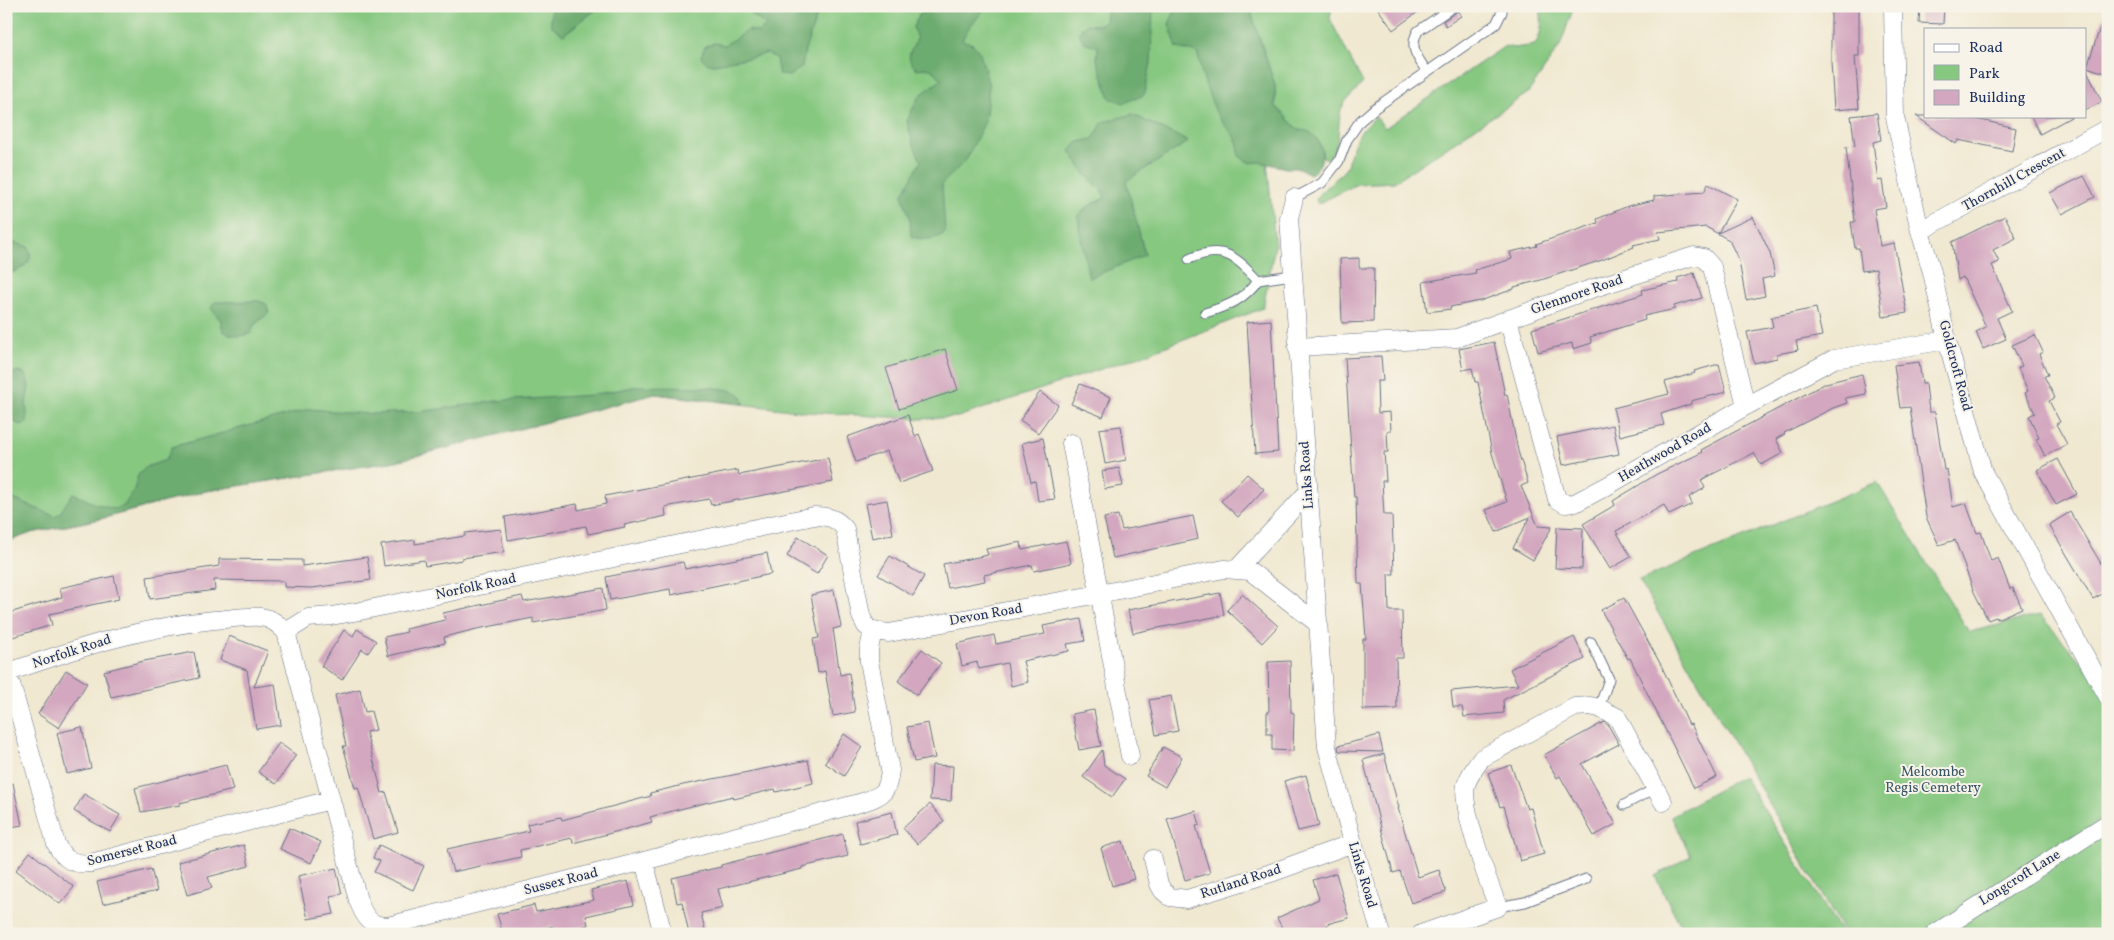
<svg xmlns="http://www.w3.org/2000/svg" width="2114" height="940" font-family="Vollkorn,serif">
<style>
.green{fill:#87c881;stroke:#517c70}
.forest{fill:#6dac6f;stroke:#446e66}
.building{fill:#d3a7bf}
.lines{fill:none;stroke-linecap:round;stroke-linejoin:round}
.service-casing{stroke:#667086;stroke-width:11}
.minor-casing{stroke:#667086;stroke-width:19}
.service{stroke:#fff;stroke-width:9}
.minor{stroke:#fff;stroke-width:18}
.labels{text-anchor:middle;dominant-baseline:central;stroke-width:4;stroke-linejoin:round;paint-order:stroke}
.street-label{font-size:14px;fill:#1b2f5e;stroke:#f7f3e8}
.park-label{font-size:14px;fill:#365567;stroke:#f7f3e8}
</style>
<rect width="100%" height="100%" fill="#f7f3e8"/>
<filter id="ink" filterUnits="userSpaceOnUse"><feTurbulence type="fractalNoise" baseFrequency=".02" numOctaves="2"/><feDisplacementMap in="SourceGraphic" scale="10" xChannelSelector="R" yChannelSelector="G"/><feConvolveMatrix kernelMatrix="1 2 1 2 8 2 1 2 1" color-interpolation-filters="sRGB"/></filter>
<filter id="wash" filterUnits="userSpaceOnUse"><feTurbulence type="fractalNoise" baseFrequency=".0096" numOctaves="4" result="noise"/><feDisplacementMap in="SourceGraphic" scale="20" xChannelSelector="R" yChannelSelector="G"/><feGaussianBlur stdDeviation="1.12" result="paint"/><feColorMatrix in="noise" values="0 0 0 0 0 0 0 0 0 0 0 0 0 0 0 0 0 1.4 0 .05"/><feComposite in="paint" operator="in"/></filter>
<g filter="url(#wash)">
<rect width="100%" height="100%" fill="#f0e8d0"/>
<path class="green" d="M6,6H1218L1263,118L1275,245L1263,308L1146,354L958,417L920,419L807,412L655,394L396,461L206,491L100,519L31,533L6,542Z
M1249,6H1332L1330,19L1363,83C1356,91 1347,98 1342,107C1336,121 1343,146 1327,159L1323,157C1321,142 1313,131 1298,130L1275,105V86Z
M1540,6H1574L1560,46L1528,93L1394,182L1357,184L1318,204L1316,200C1321,187 1337,181 1345,169C1349,162 1350,154 1353,147C1358,134 1365,125 1376,117L1385,128L1505,46L1514,48L1535,45C1543,31 1542,21 1540,6Z
M1877,482L1969,632L2040,615L2099,682L2108,697V934H1845L1639,580Z
M1743,776L1842,934H1685L1655,876L1691,856L1671,816Z"/>
<path class="forest" d="M546,6H601L563,35L551,25V9Z
M754,6H820L805,50L802,67L789,76L779,75L776,59L767,53C753,58 749,58 735,60C725,61 718,65 708,64L701,57L705,46L714,43L725,45L748,30L759,32L766,25L752,15Z
M939,6H986C978,20 968,25 962,40L973,44L980,53L989,86L985,121L966,160L942,184L945,233C935,240 922,241 911,236L910,218L902,195L921,161L912,141L907,121L919,96L941,80C935,69 929,67 917,69C904,58 910,52 917,39L913,27L921,12L931,11Z
M1107,6H1153L1151,63L1144,95L1124,103L1110,98L1097,60L1098,47L1084,42L1079,34L1082,28L1086,24L1097,25L1105,22Z
M1177,6H1249L1275,86V105L1298,130C1301,130 1306,130 1309,132C1325,141 1327,166 1310,174L1299,168H1286L1260,162L1250,163L1239,156C1240,134 1225,130 1216,112C1208,94 1201,74 1198,55L1195,52L1177,48L1169,24Z
M1133,114C1151,125 1170,131 1188,142L1126,181L1145,255L1089,278L1079,228V215L1090,205L1105,198L1102,191L1085,174L1070,151L1078,142L1093,139L1103,122Z
M6,240L28,247C37,265 18,269 6,276Z
M259,301L266,304L269,313L254,325L251,333C240,338 233,336 223,331L221,321L211,308L215,302Z
M17,371L24,373C32,385 28,390 26,403C26,409 28,415 27,423L19,425L10,418H6V379Z
M638,386C657,387 727,384 739,394C742,397 744,400 744,404L655,394L396,461L206,491L100,519L31,533L6,542V496L55,516L60,513L73,493L95,504L114,509L124,506L134,490L138,475L146,467L166,460L172,447L309,409L369,414L418,412L495,401L592,395Z"/>
<g id="blocks">
<path class="building" d="M1376,6H1426L1393,30Z
M1831,6H1859V56H1855L1859,108L1834,110L1831,62Z
M1920,6H1944L1943,24L1919,23Z
M1458,11L1461,16L1446,26L1443,21Z
M2105,13H2108V74L2087,67Z
M2085,67L2102,102L2085,110Z
M1877,113L1881,140L1873,142L1878,181L1882,180L1886,207L1874,209L1880,246L1894,243L1907,313L1883,317L1876,269L1862,271L1859,248H1855L1851,222H1855L1846,147L1855,146L1851,116Z
M1916,116H1963L2016,128L2012,151L1958,140L1956,144Z
M2031,116H2073L2040,134Z
M2084,176L2095,197L2062,214L2050,193Z
M1708,184L1737,199L1718,233L1753,217L1770,253L1775,276L1762,279L1765,296L1746,300L1739,261L1729,240L1706,227L1658,232L1660,239L1633,245L1634,247L1602,260L1541,280L1514,287V289L1480,301L1450,307L1451,309L1427,312L1423,282L1476,273L1475,270L1512,259L1510,252L1537,246L1536,244L1598,223L1597,219L1628,206L1654,200V196L1704,192Z
M2005,216L2016,238L1993,250L1999,262L1992,265L2012,311L1997,318L2006,339L1983,349L1976,332L1986,327L1963,277L1958,280L1952,242Z
M1359,258V268H1374L1373,322L1342,323L1340,259Z
M1694,273L1702,298L1674,306L1675,309L1644,316L1645,320L1590,337L1592,343L1573,349L1572,343L1538,352L1532,329L1643,294L1642,290L1678,282L1677,278Z
M1816,308L1822,336L1796,341L1798,350L1777,354V358L1754,363L1747,332L1773,327L1771,317Z
M1271,320L1278,452L1255,454L1247,322Z
M2035,335L2043,352L2039,354L2048,375L2044,376L2055,398L2049,401L2060,422L2056,424L2067,444L2045,456L2036,439L2039,438L2029,416L2035,413L2025,393L2028,391L2018,368L2022,366L2012,345Z
M1494,342L1505,395L1507,394L1518,451L1528,483L1521,486L1538,526L1552,527L1533,560L1513,548L1530,517L1496,532L1486,510L1507,502L1492,453L1478,382H1475L1472,368L1463,370L1459,349Z
M945,349L958,390L899,409L886,368Z
M1381,356L1383,381H1377L1378,413L1390,412L1391,431H1387L1388,452H1384L1386,481H1382L1384,515H1392L1394,574H1388L1389,611H1402L1403,658H1396L1397,709L1363,710V639H1366L1364,610L1362,584H1358L1356,497H1354L1345,358Z
M1919,362L1922,384H1926L1929,412H1935L1944,470L1947,469L1953,507L1966,503L1977,533L1981,532L1991,561L1998,558L2010,589L2013,588L2022,608L1997,619L1996,617L1988,620L1974,592L1955,540L1939,545L1926,517L1910,407L1900,408L1894,365Z
M1719,364L1726,392L1691,401V404L1661,414L1664,425L1620,436L1613,408L1669,394L1665,382L1695,373L1694,371Z
M1862,374L1866,394L1845,398L1847,403L1833,408L1784,433L1785,434L1776,439L1783,453L1761,465L1754,453L1701,480L1705,488L1689,497L1692,504L1669,515L1664,505L1616,531L1631,557L1610,569L1583,524L1615,505L1613,501L1657,474L1703,452L1701,450L1826,383Z
M1080,384L1111,397L1103,417L1071,404Z
M1040,392L1058,405L1038,433L1020,420Z
M908,415L915,436L919,434L933,471L899,483L887,451L856,462L847,437Z
M1613,425L1619,454L1563,465L1557,437Z
M1121,426L1126,460L1105,464L1099,429Z
M1043,438L1055,499L1038,501L1035,481L1031,482L1022,443Z
M828,458L833,482L711,505L709,499L665,507L666,516L624,525L625,527L588,534L586,526L508,540L505,517L577,504L578,510L606,504L605,496L641,489L738,470L739,475Z
M2058,459L2077,494L2056,505L2037,470Z
M1119,468L1123,486L1105,489L1102,471Z
M1247,474L1264,489L1238,517L1221,501Z
M887,500L893,534L872,538L865,504Z
M2070,512L2108,575V591L2093,599L2049,525Z
M1118,515L1122,530L1193,516L1198,539L1113,558L1104,518Z
M1557,527L1583,528L1582,569L1555,568Z
M501,529L504,552L462,558V560L425,566L424,560L384,566L381,545L415,540V544L465,536V533Z
M798,537L828,555L817,574L787,556Z
M1066,541L1071,563L1034,571L1032,565L984,575L985,581L948,588L943,564L988,555L986,549L1021,542L1022,550Z
M767,553L771,574L671,595L670,589L610,600L606,577L683,562L685,569Z
M890,556L924,576L913,596L878,575Z
M367,557L371,580L312,588L284,587V581L214,580L215,590L150,599L147,577L219,566V559L302,560V566Z
M114,576L119,599L49,614L52,625L6,639V614L62,597L60,588Z
M603,588L606,610L533,623V618L477,629L444,637L445,643L388,656L384,637L407,632L406,629L445,620L443,613L522,596L524,602Z
M834,590L841,627L833,629L840,675L849,673L855,712L833,716L825,671L818,673L813,639L819,638L811,595Z
M1220,593L1224,615L1133,633L1128,610Z
M1242,594L1278,626L1262,643L1227,610Z
M1624,598L1661,665L1689,725L1691,724L1717,777L1694,788L1630,658L1628,659L1601,610Z
M1081,619L1085,641L1067,644L1069,651L1023,661L1028,682L1011,686L1007,663L979,669L977,662L962,666L957,644L994,635L996,644L1045,634L1043,626Z
M357,629L376,641L368,653L362,649L342,680L321,666L344,630L353,636Z
M229,636L268,651L254,687L275,684L281,725L256,729L247,670L220,660Z
M1574,637L1585,659L1503,700L1504,713L1464,717L1462,707H1453L1451,691L1518,685L1510,669Z
M922,649L941,663L917,695L898,681Z
M194,652L199,678L111,697L104,671L144,661Z
M1290,661L1291,712L1294,713L1293,751L1272,750V734H1267V712H1269L1268,662Z
M66,670L87,683L59,728L38,714Z
M360,689L365,712L371,711L376,730L366,732L382,793L386,792L398,832L373,839L358,787L355,788L343,746H346L335,695Z
M1171,696L1178,731L1156,735L1149,700Z
M1094,710L1101,746L1079,750L1072,714Z
M1604,722L1608,725L1619,744L1582,764L1616,824L1594,836L1560,776L1557,778L1544,755Z
M928,723L935,758L914,762L907,727Z
M82,727L91,768L67,774L57,733Z
M844,734L862,747L844,776L825,763Z
M1379,735L1383,752L1339,751L1338,746Z
M279,743L296,755L276,784L258,772Z
M1163,747L1182,757L1165,787L1146,776Z
M1102,750L1104,765L1125,779L1112,797L1083,777Z
M1384,754L1399,808H1398L1418,877L1439,870L1446,892L1411,903L1400,871L1393,873L1363,760Z
M808,760L813,783L776,792L775,789L734,799L733,796L680,809L650,817L652,822L615,832L573,843L572,838L520,850L521,857L453,872L447,849L529,831L527,824L561,817L562,820L651,796L650,793L683,785Z
M226,765L233,790L180,803V805L141,812L135,788Z
M932,765L953,766L951,801L930,800Z
M1511,765L1527,809L1531,808L1544,854L1520,861L1504,806L1500,807L1488,773Z
M1306,775L1319,826L1298,831L1284,781Z
M13,783L22,825L6,828V784Z
M84,794L120,815L110,832L74,811Z
M930,804L944,821L917,844L903,828Z
M1196,811L1200,825L1196,826L1210,873L1185,880L1167,819Z
M892,812L897,835L860,844L855,821Z
M289,828L321,842L311,863L280,849Z
M843,834L848,856L802,867V869L718,889L723,908L701,913L706,934H689L682,902L677,903L672,878L721,867V865Z
M1123,841L1134,879L1112,886L1101,848Z
M244,845L249,866L208,877L212,888L187,895L178,862Z
M379,845L424,866L413,890L374,872L380,861L373,858Z
M30,852L74,887L60,904L16,870Z
M336,868L342,894L330,896L334,914L308,919L298,876Z
M151,869L157,891L103,904L97,882Z
M1336,873L1349,918L1327,924L1329,930L1316,934H1285L1277,918L1319,899L1313,880Z
M628,881L634,905L586,916L588,925L554,933L552,926L523,934H503L497,914L534,905L536,912L594,900L591,890Z"/>
</g>
</g>
<g filter="url(#ink)">
<use href="#blocks" fill-opacity="0" stroke="#667086" stroke-width="1"/>
<g class="lines">
<g class="service-casing">
<path id="service" d="M1427,72C1418,58 1408,47 1418,31L1454,6
M1294,198L1322,183L1339,161L1347,140L1360,121L1375,108L1496,24L1502,12V6
M1189,259C1223,244 1235,256 1258,280L1292,275
M1205,313C1228,306 1244,300 1258,280
M1591,642L1609,679L1599,708
M1624,805L1656,788
M1498,907L1525,902L1586,879"/>
</g>
<g class="minor-casing">
<path id="minor" d="M1893,6L1895,117L1920,231L1932,272L1947,340L1983,472L2108,697
M1294,198L1289,218L1327,747L1353,843L1381,934
M1920,231L2108,128
M1508,319L1557,499L1565,504L1575,503L1607,486L1746,406L1834,359L1947,340
M1297,347L1457,338L1588,290L1694,256L1704,258L1712,267L1746,406
M1071,443L1130,756
M1237,569L1308,492
M873,631L889,633L1099,594L1224,569L1250,571L1317,623
M286,632L358,900C364,916 370,927 388,926L644,861L863,802C883,795 888,793 890,770L869,661V649L873,631
M286,632L308,618L331,616L360,611L814,516C827,516 837,518 845,529L861,616L866,626L873,631
M6,673C75,649 141,627 214,620C229,619 245,616 260,617C271,618 278,624 286,632
M8,673L56,844C64,860 73,865 91,863L330,800
M1153,859L1159,884L1163,891L1170,897L1187,899L1271,873L1353,843
M644,861L663,934
M1421,934L1498,907C1489,884 1460,806 1466,785C1469,775 1476,766 1482,758L1575,707L1590,706L1599,708L1617,717L1663,802
M1934,934L2108,823"/>
</g>
<use href="#service" class="service"/>
<use href="#minor" class="minor"/>
</g>
</g>
<g class="labels">
<g class="street-label">
<text transform="translate(2014 180) rotate(-29)">Thornhill Crescent</text>
<text transform="translate(1577 295) rotate(-19)">Glenmore Road</text>
<text transform="translate(1955 366) rotate(75)">Goldcroft Road</text>
<text transform="translate(1665 453) rotate(-30)">Heathwood Road</text>
<text transform="translate(1307 475) rotate(-94)">Links Road</text>
<text transform="translate(476 587) rotate(-12)">Norfolk Road</text>
<text transform="translate(986 615) rotate(-10)">Devon Road</text>
<text transform="translate(72 652) rotate(-18)">Norfolk Road</text>
<text transform="translate(132 851) rotate(-14)">Somerset Road</text>
<text transform="translate(1362 875) rotate(73)">Links Road</text>
<text transform="translate(2020 878) rotate(-32)">Longcroft Lane</text>
<text transform="translate(561 882) rotate(-14)">Sussex Road</text>
<text transform="translate(1241 882) rotate(-18)">Rutland Road</text>
</g>
<g class="park-label">
<text x="1933" y="772">Melcombe<tspan x="1933" dy="16">Regis Cemetery</tspan></text>
</g>
</g>
<rect width="2114" height="940" fill="none" stroke="#f7f3e8" stroke-width="25"/>
<rect x="1924" y="28" width="162" height="90" fill="#f7f3e8" stroke="#9fa5b1"/>
<rect x="1934" y="44" width="25" height="8" fill="#ffffff" stroke="#9fa5b1"/>
<text x="1969" y="52" font-size="15" fill="#1b2f5e">Road</text>
<rect x="1934" y="65" width="25" height="15" fill="#87c881" stroke="#9fa5b1"/>
<text x="1969" y="78" font-size="15" fill="#1b2f5e">Park</text>
<rect x="1934" y="90" width="25" height="15" fill="#d3a7bf" stroke="#9fa5b1"/>
<text x="1969" y="102" font-size="15" fill="#1b2f5e">Building</text>
</svg>
